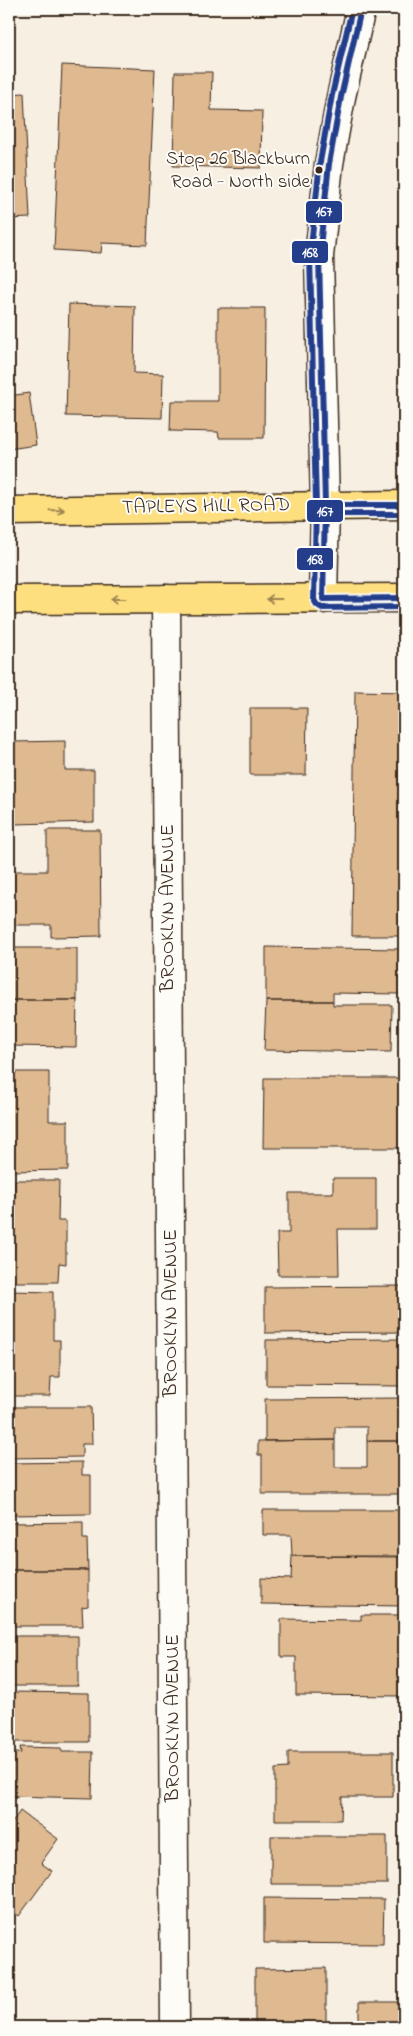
<svg xmlns="http://www.w3.org/2000/svg" width="413" height="2036" font-family="'Indie Flower',sans-serif">
<style>
.building{fill:#dfb990;stroke:#3b2a1e}
.lines{fill:none;stroke-linecap:round;stroke-linejoin:round}
.minor-casing{stroke:#3b2a1e;stroke-width:31}
.major-casing{stroke:#3b2a1e;stroke-width:31}
.minor{stroke:#fdfcf7;stroke-width:28}
.major{stroke:#fedf80;stroke-width:28}
.bus-1-casing{stroke:#fdfcf7;stroke-width:10}
.bus-2-casing{stroke:#fdfcf7;stroke-width:10}
.bus-1{stroke:#243e8c;stroke-width:6}
.bus-2{stroke:#243e8c;stroke-width:6}
.oneway{stroke:#9c844f}
.bus-dot{fill:#3b2a1e;stroke:#fdfcf7;stroke-width:2}
.labels{text-anchor:middle;dominant-baseline:central;stroke-width:4;stroke-linejoin:round;paint-order:stroke}
.bus-label{font-size:19px;fill:#3b2a1e;stroke:#fdfcf7;text-anchor:end}
.street-label{font-size:20px;fill:#3b2a1e;stroke:#fdfcf7}
.line-badge{stroke:#fdfcf7;stroke-width:2}
.badge-label{font-size:14px;text-anchor:middle;font-weight:bold;fill:#fff}
</style>
<rect width="100%" height="100%" fill="#f7efe2"/>
<filter id="ink" filterUnits="userSpaceOnUse"><feTurbulence type="fractalNoise" baseFrequency=".02" numOctaves="2"/><feDisplacementMap in="SourceGraphic" scale="10" xChannelSelector="R" yChannelSelector="G"/><feConvolveMatrix kernelMatrix="1 2 1 2 8 2 1 2 1" color-interpolation-filters="sRGB"/></filter>
<g filter="url(#ink)">
<path class="building" d="M62,65L155,69L147,245L102,243L101,253L54,250Z
M175,72H212L211,110L262,111L261,168L173,166Z
M24,93L30,218L9,219V94Z
M69,304L135,306L134,373L163,374L162,418L66,416Z
M218,308H265L264,438H219L218,432L170,431L171,401H218Z
M29,393L36,445L9,449V396Z
M355,691L404,692V936H352Z
M250,708H307L306,775H250Z
M65,741V770H94V822L15,824L13,742Z
M47,830H100L101,936L51,937V925H11V871H47Z
M266,947L401,949V994L333,993V1001H266Z
M9,948H77V1000H9Z
M9,1000H77L76,1047L9,1046Z
M266,1001H333V1005H392L391,1052L264,1050Z
M9,1072H49V1121H68V1170L9,1171Z
M264,1078H404V1148H263Z
M333,1178H376V1229H338L339,1275H278L277,1233H289V1193H333Z
M15,1180H59L58,1221H66V1264L59,1263L58,1282H9V1197H15Z
M404,1286V1332L265,1333V1287Z
M9,1291L53,1292V1340H60V1377H51L50,1396H9Z
M404,1339V1386L266,1385V1340Z
M404,1398V1441H367V1427H335V1440L265,1441V1399Z
M9,1407H91L92,1444H82V1457L9,1458Z
M335,1440V1467H367V1441H404V1494H262V1455H258V1441Z
M82,1462V1475H91V1514L9,1515V1463Z
M263,1510H404V1556H292L291,1535H263Z
M83,1522V1539H87L88,1570H9V1523Z
M292,1556L404,1557V1606L261,1604V1578L291,1579Z
M9,1570H88V1606L82,1607L83,1626H9Z
M361,1615H404V1696L296,1695V1657H281V1619L361,1620Z
M9,1636H78V1686H9Z
M9,1692L89,1693V1742H9Z
M20,1747L61,1748L62,1752H93L92,1798L9,1796V1753H21Z
M288,1752H393V1797H342L341,1820H275V1769L288,1768Z
M20,1811L58,1839L41,1863L52,1871L19,1916L9,1909V1827Z
M271,1836H387V1884H271Z
M264,1898L384,1899L383,1944L264,1943Z
M326,1968V2027H255V1969Z
M359,2002H404V2027H359Z"/>
<g class="lines">
<g class="minor-casing">
<path id="minor" d="M166,599L175,2027
M323,599L325,505L319,256L329,164L341,97L361,9"/>
</g>
<g class="major-casing">
<path id="major" d="M9,511L404,505
M9,600L404,598"/>
</g>
<use href="#minor" class="minor"/>
<use href="#major" class="major"/>
<g class="bus-1-casing">
<path id="bus-1" d="M361,9L341,97L329,164L319,256L325,505L323,599L404,598
M325,505H404"/>
</g>
<g class="bus-2-casing">
<path id="bus-2" d="M352,9L332,95L320,162L310,255L316,505L314,600L317,605L322,608L404,607
M325,514H404"/>
</g>
<use href="#bus-1" class="bus-1"/>
<use href="#bus-2" class="bus-2"/>
</g>
<defs><path id="oneway-shaft" d="M-6 0H5M1.5-3L5.5 0L1.5 3" fill="none" stroke-width="1.6" stroke-linecap="round" stroke-linejoin="round" transform="scale(1.25)"/></defs>
<g class="oneway">
<use href="#oneway-shaft" transform="translate(57 510) rotate(-1)"/>
<use href="#oneway-shaft" transform="translate(118 599) rotate(180)"/>
<use href="#oneway-shaft" transform="translate(274 599) rotate(-180)"/>
</g>
</g>
<circle class="bus-dot" cx="319" cy="170" r="4.5"/>
<g class="labels">
<g class="bus-label">
<text x="310" y="159">Stop 26 Blackburn<tspan x="310" dy="23">Road - North side</tspan></text>
</g>
<g class="street-label">
<text transform="translate(206 507) rotate(-1)">TAPLEYS HILL ROAD</text>
<text transform="translate(168 908) rotate(-90)">BROOKLYN AVENUE</text>
<text transform="translate(171 1313) rotate(-90)">BROOKLYN AVENUE</text>
<text transform="translate(173 1718) rotate(-90)">BROOKLYN AVENUE</text>
</g>
</g>
<g class="line-badge">
<rect x="305" y="200" width="38" height="24" rx="5" fill="#243e8c"/>
<rect x="291" y="240" width="38" height="24" rx="5" fill="#243e8c"/>
<rect x="306" y="499" width="38" height="24" rx="5" fill="#243e8c"/>
<rect x="296" y="547" width="38" height="24" rx="5" fill="#243e8c"/>
</g>
<g class="badge-label">
<text x="324" y="216">167</text>
<text x="310" y="257">168</text>
<text x="325" y="516">167</text>
<text x="315" y="564">168</text>
</g>
<rect width="413" height="2036" fill="none" stroke="#fdfcf7" stroke-width="30"/>
<rect x="15" y="15" width="383" height="2006" fill="none" stroke="#3b2a1e" stroke-width="2" filter="url(#ink)"/>
</svg>
